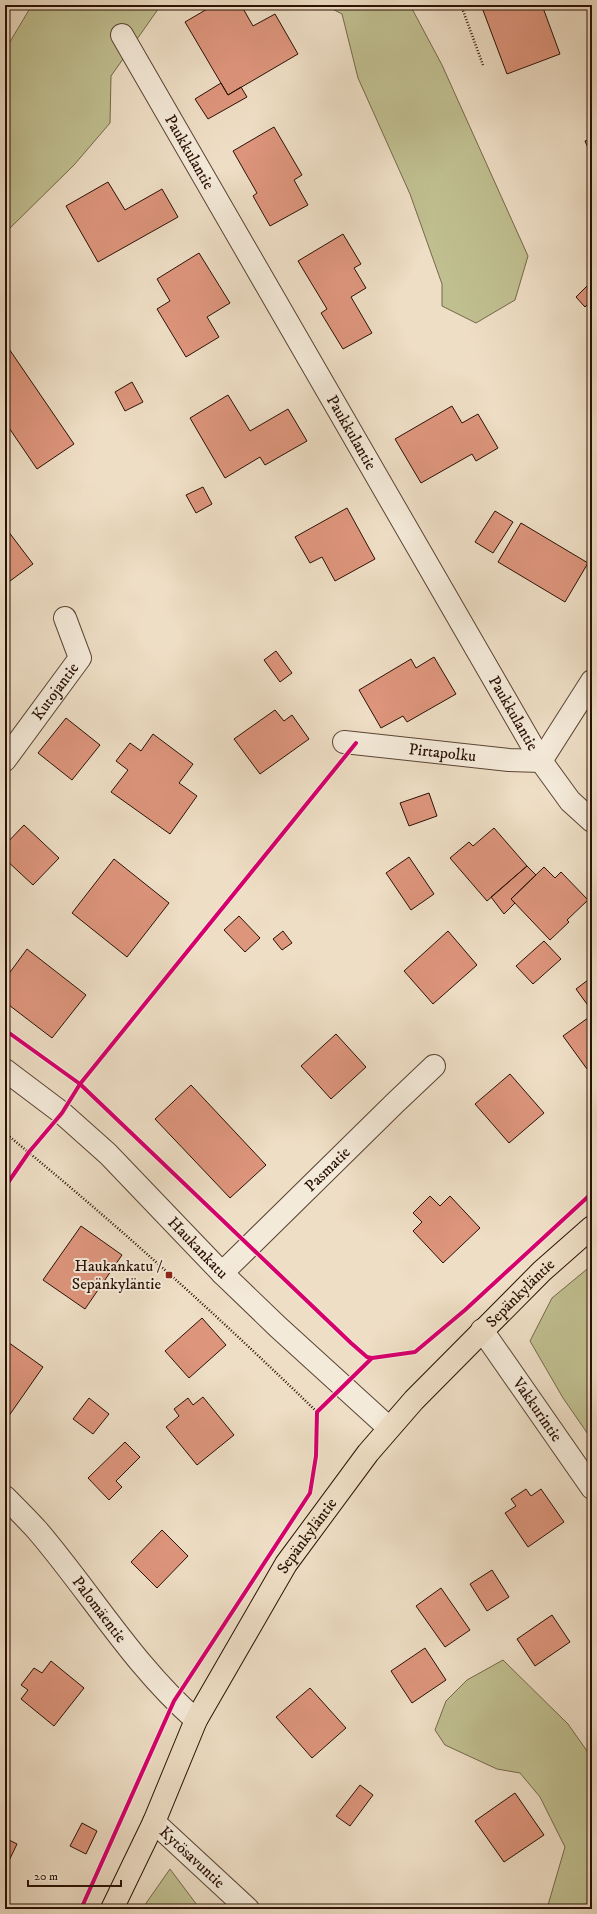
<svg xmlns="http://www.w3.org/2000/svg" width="597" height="1914" font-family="'IM FELL DW Pica',serif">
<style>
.green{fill:#c0bf90;stroke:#75684a}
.building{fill:#dd957c;stroke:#2a1105}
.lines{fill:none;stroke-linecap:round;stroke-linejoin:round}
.minor-casing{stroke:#5b4435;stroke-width:24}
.major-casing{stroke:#2a1105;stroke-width:24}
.path{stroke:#2a1105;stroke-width:2.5;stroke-dasharray:1 2;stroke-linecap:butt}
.minor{stroke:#f4ead9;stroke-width:22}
.major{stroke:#eedec5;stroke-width:22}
.cycleway-casing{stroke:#f4ead9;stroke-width:6}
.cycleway{stroke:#d6006c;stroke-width:4}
.poi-dot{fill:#8f2418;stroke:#f4ead9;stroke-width:1.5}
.labels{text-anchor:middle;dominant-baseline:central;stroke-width:4;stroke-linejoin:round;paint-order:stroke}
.street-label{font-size:16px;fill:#2a1105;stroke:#f4ead9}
.poi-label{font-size:16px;fill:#2a1105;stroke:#f4ead9;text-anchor:end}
</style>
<rect width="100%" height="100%" fill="#eedec5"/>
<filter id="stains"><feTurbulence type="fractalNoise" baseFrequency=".005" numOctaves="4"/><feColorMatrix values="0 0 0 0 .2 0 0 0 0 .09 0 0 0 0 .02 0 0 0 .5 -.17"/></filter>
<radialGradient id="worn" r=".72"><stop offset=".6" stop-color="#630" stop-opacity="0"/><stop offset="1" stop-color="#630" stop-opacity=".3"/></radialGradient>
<path class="green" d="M32,5H161L111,76L110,123L74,165L5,233V50Z
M325,5H410L442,65L528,256L515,300L476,323L442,306V284L410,194L358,78L342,14Z
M592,1265V1440L563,1398L530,1341L552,1298Z
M503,1660L568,1724L592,1758V1909H573L548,1905L565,1847L540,1797L520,1773L497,1769L445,1745L435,1730L446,1701L467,1680Z
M170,1869L200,1909H142Z"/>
<path class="building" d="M214,5H241L253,26L275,14L298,54L228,95L185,22Z
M481,5H542L560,54L507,74Z
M221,83L228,95L241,87L247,97L208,119L195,99Z
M274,127L302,175L294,180L308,205L270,226L253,196L257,193L233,151Z
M592,138V157L585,141Z
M108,182L125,210L162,189L178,217L98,262L66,206Z
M343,234L361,264L354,268L366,288L351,297L372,333L343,349L321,313L327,309L298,261Z
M199,253L230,303L207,317L219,337L186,357L157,309L170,301L157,279Z
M590,283L592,285V300L585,307L576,297Z
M5,343L74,444L37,469L5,422Z
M132,382L143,402L125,411L115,392Z
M228,395L250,431L288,409L307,441L265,465L260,457L225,478L190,418Z
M452,406L462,423L478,414L498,448L476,461L472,454L421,483L395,439Z
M203,487L212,504L196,513L186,495Z
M347,508L375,559L335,581L322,557L310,563L295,537Z
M495,511L513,522L493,553L475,542Z
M521,523L588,563L565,602L498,562Z
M5,527L33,564L10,581L5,574Z
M276,651L292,673L280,682L264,660Z
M434,657L456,694L407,722L403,716L381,728L359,690L411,659L416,668Z
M275,710L284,721L292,715L309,739L260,774L234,739Z
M66,718L100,745L72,780L38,753Z
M153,734L193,764L179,783L197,796L170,834L111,792L128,770L116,761L130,743L141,751Z
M429,793L437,816L409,826L400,803Z
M24,825L59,858L33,885L5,859V845Z
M494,828L527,866L487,901L450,858L469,842L473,846Z
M409,857L434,894L411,910L386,873Z
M114,859L169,903L127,957L72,913Z
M527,866L536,875L511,899L515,903L504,914L491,897Z
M544,867L555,878L561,872L588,900L567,920L569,922L550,940L511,899Z
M239,916L260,938L245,952L224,930Z
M283,931L292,943L282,950L273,939Z
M448,931L477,965L433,1004L404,971Z
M544,941L561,959L533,984L516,966Z
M27,949L86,995L52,1038L5,1002V979Z
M592,977V1011L576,989Z
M592,1015V1065L587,1069L563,1036Z
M336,1034L366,1067L331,1099L301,1066Z
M510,1074L544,1113L509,1143L475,1104Z
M191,1085L266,1165L230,1198L155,1119Z
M430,1196L440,1206L450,1196L480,1228L443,1263L413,1231L422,1222L413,1213Z
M81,1226L122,1255L85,1309L43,1280Z
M202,1318L226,1345L189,1378L165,1351Z
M5,1340L43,1367L6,1420L5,1419Z
M203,1397L234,1435L197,1465L166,1427L179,1416L174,1409L188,1398L193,1405Z
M89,1398L109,1414L93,1434L73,1419Z
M125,1442L140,1457L116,1481L122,1487L109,1500L88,1478Z
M526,1489L531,1496L541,1489L564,1522L528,1547L505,1513L516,1506L511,1499Z
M162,1530L188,1556L157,1588L131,1562Z
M492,1570L509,1597L487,1611L470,1584Z
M441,1588L470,1630L445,1647L416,1606Z
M552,1615L570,1642L535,1666L517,1639Z
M425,1648L446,1680L412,1703L391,1671Z
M51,1661L84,1688L54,1726L21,1699L28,1690L21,1685L34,1668L42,1673Z
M310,1688L346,1728L312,1758L276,1717Z
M360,1785L373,1795L350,1826L336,1816Z
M515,1793L544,1835L504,1862L475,1821Z
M82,1823L97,1831L86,1854L70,1846Z
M5,1838L17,1844L5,1869Z"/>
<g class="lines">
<g class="minor-casing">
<g id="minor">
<path id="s1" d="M122,35L541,761L570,801L592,821"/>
<path id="s2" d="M344,742L509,760L541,761L592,681"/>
<path id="s3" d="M5,760L80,658L65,618"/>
<path id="s4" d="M5,1070L62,1113L108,1154L222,1273L278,1327L389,1428"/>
<path id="s5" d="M222,1273L395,1103L434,1066"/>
<path id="s6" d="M482,1330L592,1488"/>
<path id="s7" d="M5,1497C16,1508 27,1519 37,1530C91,1593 133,1665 196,1720"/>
<path id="s8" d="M154,1822L248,1909"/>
</g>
</g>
<g class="major-casing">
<g id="major">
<path id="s9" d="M112,1909L154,1822L196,1720L286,1564L368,1453L414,1400L542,1271L592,1227"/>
</g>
</g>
<path class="path" d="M461,5L483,65
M5,1133C113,1221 217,1315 317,1412"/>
<use href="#minor" class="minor"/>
<use href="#major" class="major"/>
<g class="cycleway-casing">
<path id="cycleway" d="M5,1030L80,1084L351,1343L367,1357L372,1358
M5,1187L29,1152L62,1113L80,1084L356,743
M81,1909L174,1701L310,1493L316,1456L317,1412L372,1358L415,1352L465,1310L592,1193"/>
</g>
<use href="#cycleway" class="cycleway"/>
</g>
<rect class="poi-dot" x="165" y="1271" width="8" height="8" rx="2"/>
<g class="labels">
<g class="street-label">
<text stroke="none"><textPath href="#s1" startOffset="135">Paukkulantie</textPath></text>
<text stroke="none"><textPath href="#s1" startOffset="459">Paukkulantie</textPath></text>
<text stroke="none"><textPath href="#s3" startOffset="85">Kutojantie</textPath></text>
<text stroke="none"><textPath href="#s1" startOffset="783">Paukkulantie</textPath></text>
<text stroke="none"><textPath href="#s2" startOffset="99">Pirtapolku</textPath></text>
<text stroke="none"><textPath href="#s5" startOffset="148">Pasmatie</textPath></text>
<text stroke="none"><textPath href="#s4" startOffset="263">Haukankatu</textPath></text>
<text stroke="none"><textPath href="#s9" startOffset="746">Sepänkyläntie</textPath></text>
<text stroke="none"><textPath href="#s6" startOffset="97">Vakkurintie</textPath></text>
<text stroke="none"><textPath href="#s9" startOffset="422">Sepänkyläntie</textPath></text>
<text stroke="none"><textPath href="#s7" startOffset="147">Palomäentie</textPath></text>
<text stroke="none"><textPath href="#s8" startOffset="52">Kytösavuntie</textPath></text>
</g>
<g class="poi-label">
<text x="161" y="1266">Haukankatu /<tspan x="161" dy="18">Sepänkyläntie</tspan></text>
</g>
</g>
<rect width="597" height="1914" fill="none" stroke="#eedec5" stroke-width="20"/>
<rect x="6" y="6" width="585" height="1902" fill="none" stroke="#2a1105" stroke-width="2"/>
<rect x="10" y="10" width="577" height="1894" fill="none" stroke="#2a1105"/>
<path d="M28 1880v6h93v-6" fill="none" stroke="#2a1105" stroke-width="2"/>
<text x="34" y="1880" font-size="12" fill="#2a1105" stroke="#f4ead9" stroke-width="3" paint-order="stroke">20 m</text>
<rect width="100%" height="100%" filter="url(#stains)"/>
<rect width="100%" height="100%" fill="url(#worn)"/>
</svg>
